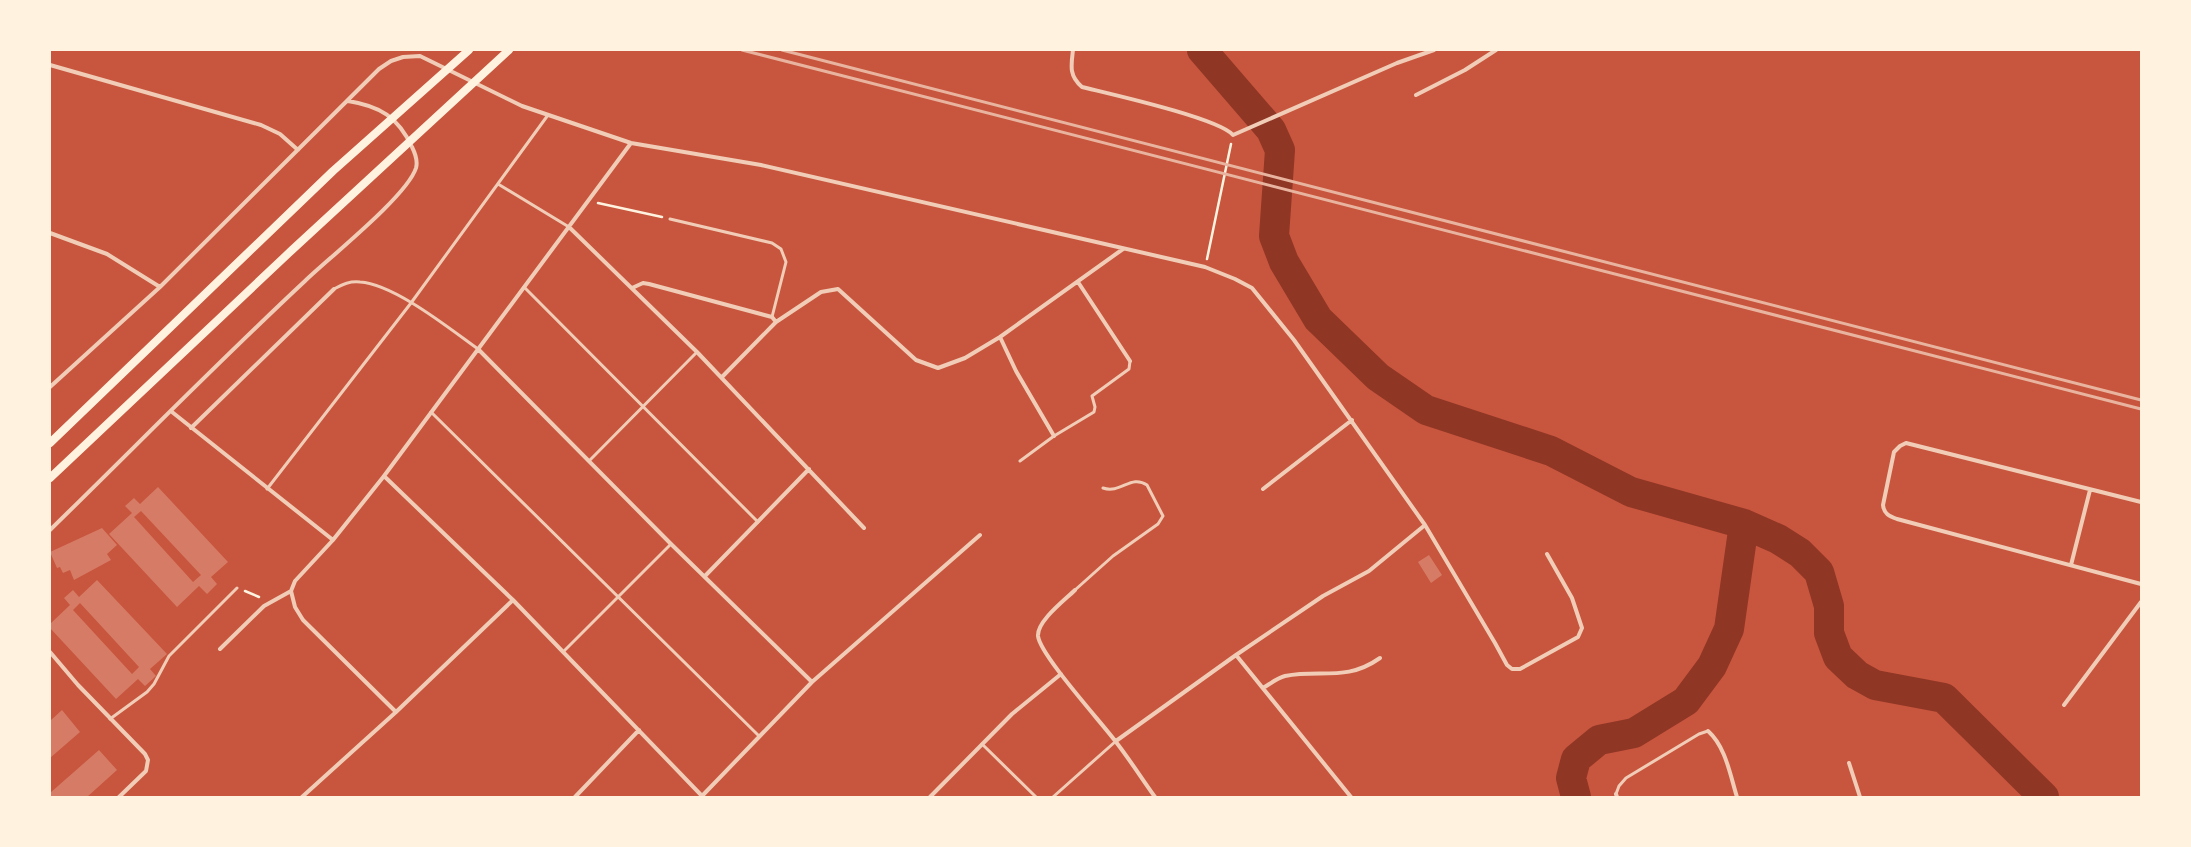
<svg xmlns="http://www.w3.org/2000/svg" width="2191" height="847" font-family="Arial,sans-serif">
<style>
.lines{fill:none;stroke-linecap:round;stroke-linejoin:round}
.river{stroke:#8f3625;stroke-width:30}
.building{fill:#d67c66;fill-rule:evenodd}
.path{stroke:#fff3e0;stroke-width:2.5}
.service{stroke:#f1ccb7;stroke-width:3}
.minor{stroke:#f1ccb7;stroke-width:4}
.secondary{stroke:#fff3e0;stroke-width:8}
.rail{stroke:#e9b49f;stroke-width:3}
</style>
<rect width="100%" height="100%" fill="#c8553d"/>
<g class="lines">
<path class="river" d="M1202,50L1271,130L1280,150L1274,236L1284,262L1318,319L1378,377L1426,410L1551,451L1631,492L1744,524L1778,539L1800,553L1819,572L1829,606V633L1838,657L1857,675L1875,685L1944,698L2044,797
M1576,797L1571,778L1576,759L1599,740L1634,733L1686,701L1712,666L1729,629L1744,524"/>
</g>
<path class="building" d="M158,487L228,562L211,577L217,584L207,594L199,586L177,607L109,534L132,513L125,506L134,498L140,504ZM141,511L201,575L193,582L134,517Z
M102,528L117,545L107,554L111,560L74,580L70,570L63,573L60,567L57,568L50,552Z
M1429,555L1442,575L1431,583L1418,562Z
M97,580L167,654L150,669L156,676L145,686L138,679L116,699L50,628V624L70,605L64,598L73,590L79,597ZM80,603L139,667L132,674L73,610Z
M62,710L80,732L50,758V721Z
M99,750L117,770L87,797H50V793Z"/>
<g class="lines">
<path class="path" d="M598,203L662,217
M1207,259L1231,144
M245,591L259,597"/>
<path class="service" d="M498,184L569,227
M670,219L772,243L781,249L786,262L772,317
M524,287L758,522
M334,289C343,284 350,281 360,282C394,284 450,329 478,349
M431,412L759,736
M590,460L697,352
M1020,461L1054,436L1094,412L1095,407L1092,396L1129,369L1130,361
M267,489L411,303L548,115
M1075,590L1113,556L1158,524L1163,516L1147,485C1131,474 1121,494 1103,488
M563,652L671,544
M110,719L147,692L154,684L169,656L237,588
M982,744L1036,797
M1616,794L1619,786L1626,778L1699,734L1708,731
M1053,797L1116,741"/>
<path class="minor" d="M1073,50C1071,66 1069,76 1082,87C1110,94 1218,118 1233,135L1397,63L1434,50
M50,65L261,125L280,134L298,150
M1416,95L1465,70L1496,50
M569,227L697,352L864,528
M50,233L107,254L160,287
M1078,282L1130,361
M632,288L643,283L649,284L772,317L776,322
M1000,337L1016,371L1054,436
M478,349L671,544L812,682
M722,377L776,322L821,292L838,289L916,360L938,368L965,358L1000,337L1123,249
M50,387L160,287L379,69L391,61L403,57L420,56L522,106L631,143L761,165L1205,267L1235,279L1252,288L1294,340L1425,525L1495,643L1507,665L1512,669H1520L1578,637L1582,628L1572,598L1547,554
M172,412L333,540
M191,428L334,289
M384,476L513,600L703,797
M1263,489L1352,420
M2141,502L1906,443L1900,446L1894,452L1883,505C1884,514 1889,516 1897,519L2141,584
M50,530C135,447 218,362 305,281C330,257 407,196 416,168C418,161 415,153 412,147C398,117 380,106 348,101
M2071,565L2090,490
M705,576L809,469
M1075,590C1065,600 1037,621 1038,636C1040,655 1102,723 1116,742C1130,760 1142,779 1155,797
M291,591L295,581L333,540L384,476L631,143
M291,591L295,607L303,620L396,712
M220,649L264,606L291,591
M50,652L78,685L145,754L148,760L146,771L119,797
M1236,655L1351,797
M1263,688C1270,684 1277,678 1285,676C1321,669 1346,682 1380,658
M2064,705L2141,602
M1708,731C1726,747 1730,775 1737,797
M1116,741L1236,655L1323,596L1369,571L1425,525
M1849,763L1860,797
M1616,794L1617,797
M702,796L812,682L980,535
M302,797L396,712L513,600
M575,797L639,730
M930,797L1012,714L1061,674"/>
<path class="secondary" d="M50,443L333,171L469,50
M50,478L292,250L509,50"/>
<path class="rail" d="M742,50L2141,409
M782,50L2141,400"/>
</g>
<rect width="2191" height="847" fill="none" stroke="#fff3e0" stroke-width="102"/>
</svg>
